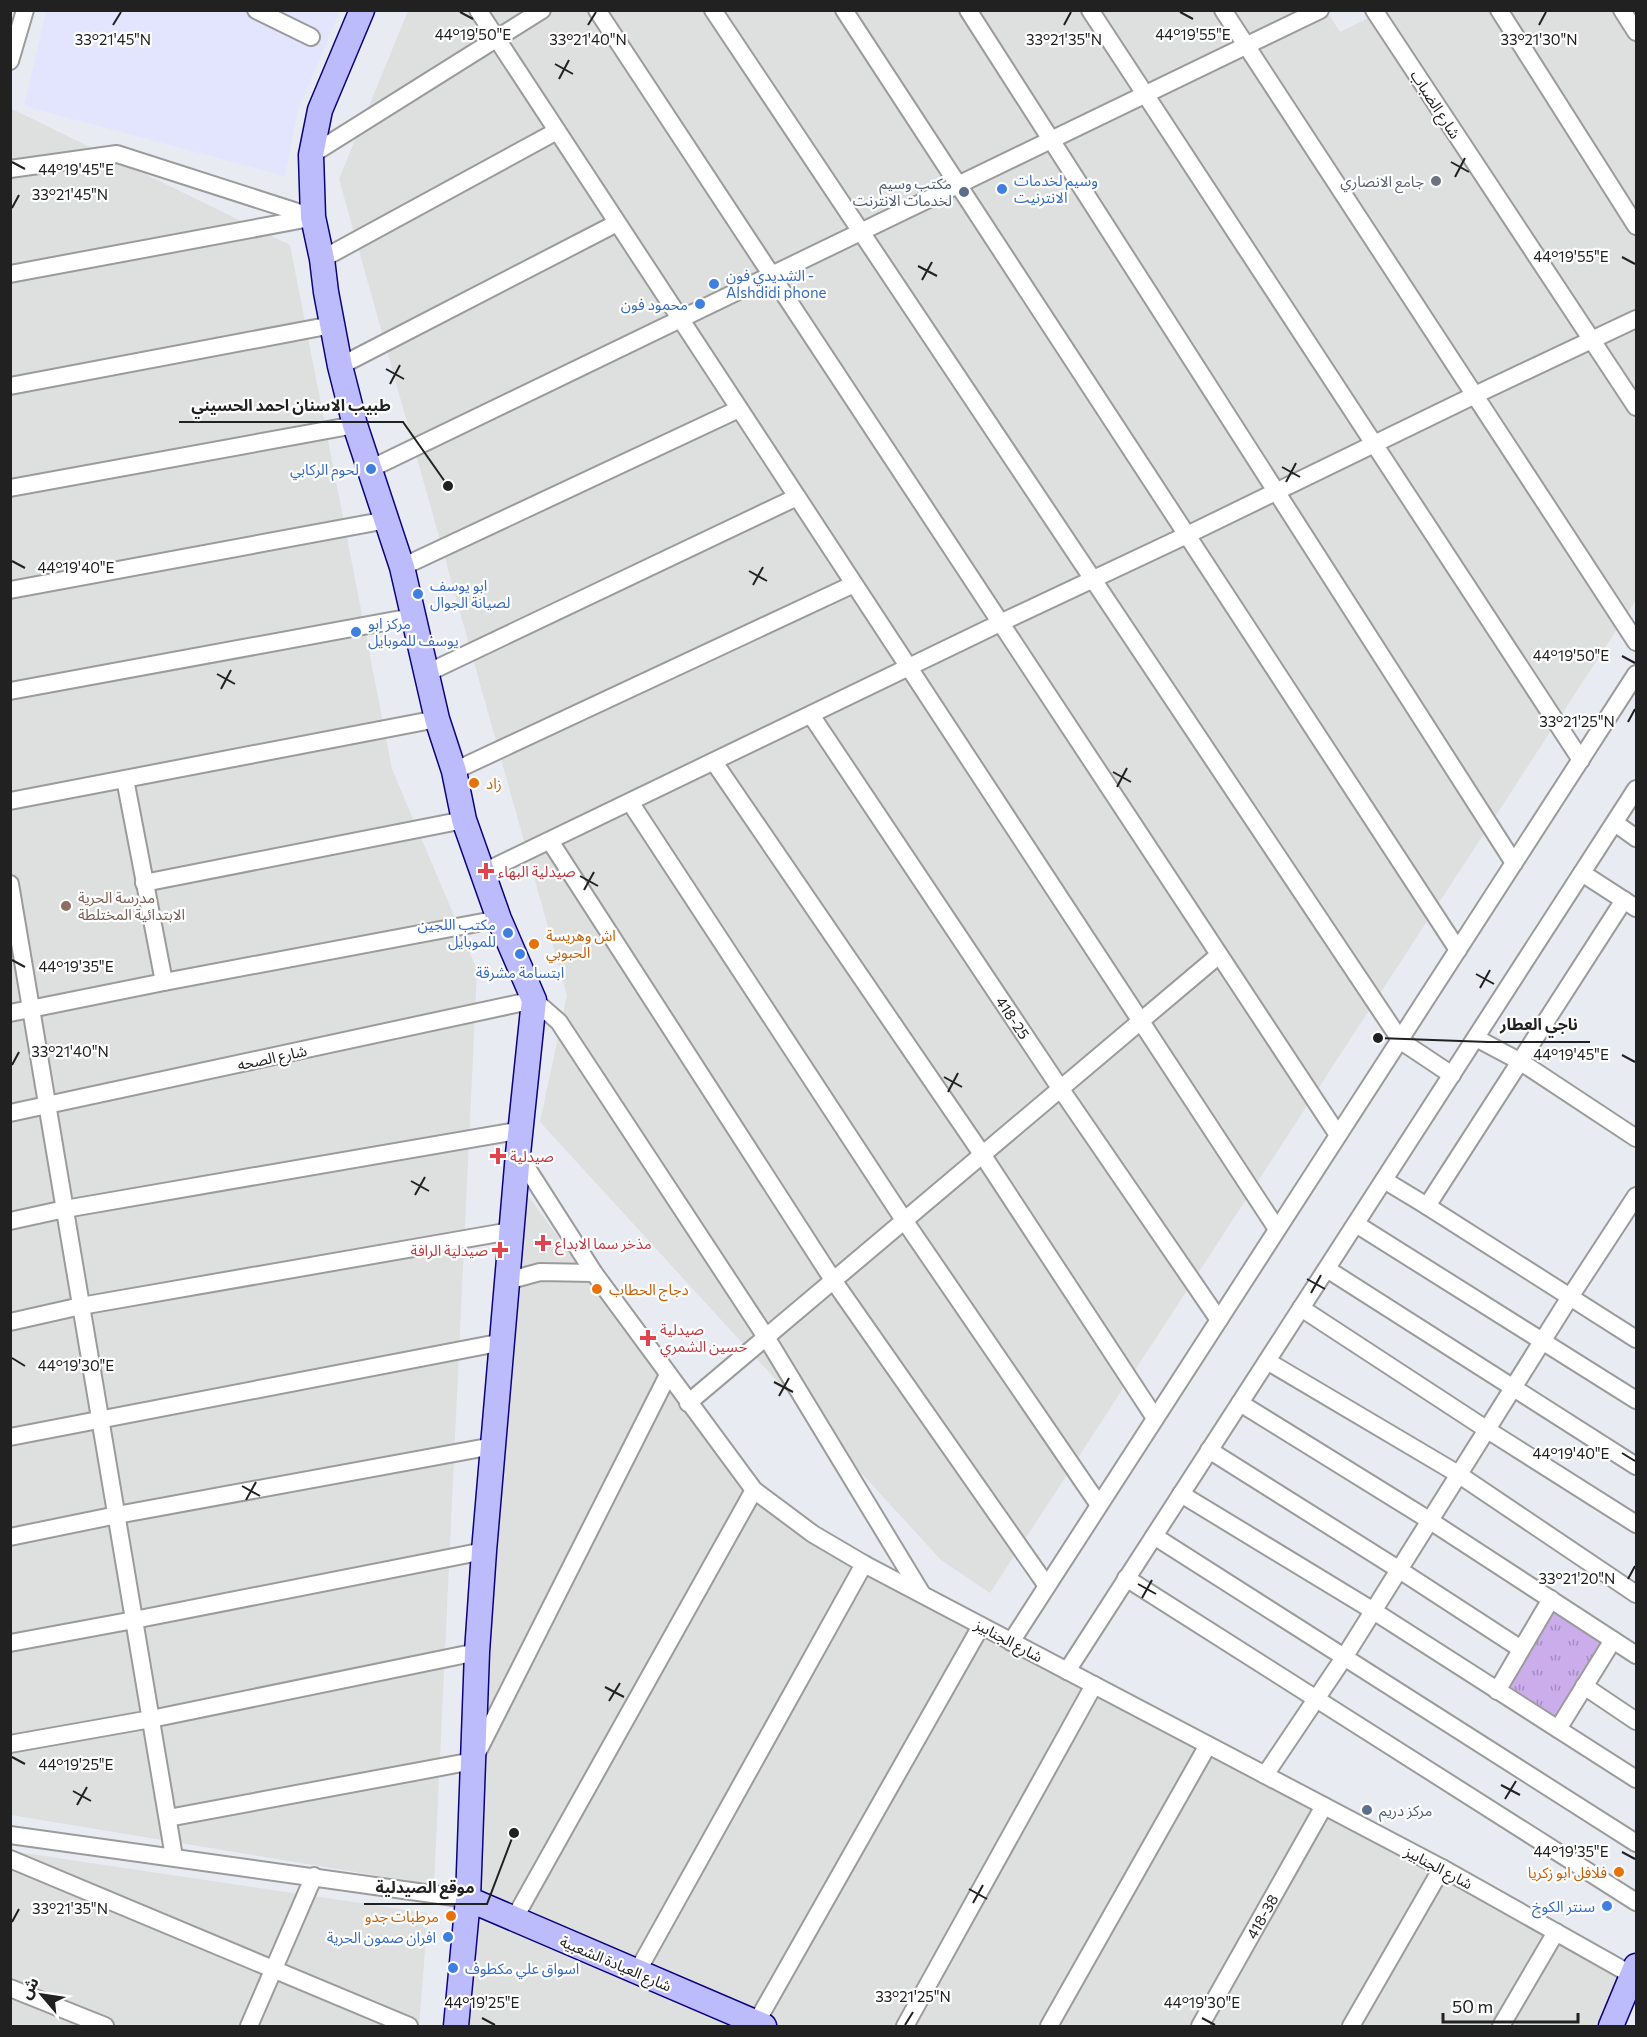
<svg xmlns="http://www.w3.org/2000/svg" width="1647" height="2037" font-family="Commissioner,'Noto Sans Arabic',sans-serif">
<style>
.residential{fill:#dedfdf}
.education{fill:#e3e5ff}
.grass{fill:url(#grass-tufts)}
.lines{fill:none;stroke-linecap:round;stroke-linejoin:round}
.street-casing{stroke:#9b9b9b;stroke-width:20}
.secondary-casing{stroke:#0a027f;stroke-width:27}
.street{stroke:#fff;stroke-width:16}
.secondary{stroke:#bcbcfc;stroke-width:24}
.ticks{fill:none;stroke:#212121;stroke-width:2}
.worship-dot{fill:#6b7280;stroke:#fff;stroke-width:2}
.shop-dot{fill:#3f7fe0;stroke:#fff;stroke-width:2}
.service-dot{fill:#5c6f8a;stroke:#fff;stroke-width:2}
.food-dot{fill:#e8710a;stroke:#fff;stroke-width:2}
.health-dot{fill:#e0444e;stroke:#fff;stroke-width:2}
.education-dot{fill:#8d6e63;stroke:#fff;stroke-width:2}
.labels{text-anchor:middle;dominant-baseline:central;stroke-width:4.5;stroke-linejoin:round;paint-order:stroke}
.street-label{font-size:15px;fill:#212121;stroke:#fff}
.shop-label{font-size:15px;fill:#366cbe;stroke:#fff;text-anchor:start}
.worship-label{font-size:15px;fill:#5b616d;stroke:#fff;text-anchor:end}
.service-label{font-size:15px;fill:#4e5e75;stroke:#fff;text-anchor:end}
.food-label{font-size:15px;fill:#c56008;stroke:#fff;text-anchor:start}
.health-label{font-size:15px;fill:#be3a42;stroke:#fff;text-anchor:start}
.education-label{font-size:15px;fill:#785e54;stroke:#fff;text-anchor:start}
.ticks-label{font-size:15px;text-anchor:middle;fill:#212121;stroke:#fff;stroke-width:4.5;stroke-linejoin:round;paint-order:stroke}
.leader{fill:none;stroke:#212121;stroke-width:2}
.callout-dot{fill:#212121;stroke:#fff;stroke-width:2}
.callout-label{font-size:16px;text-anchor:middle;font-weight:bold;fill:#212121;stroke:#fff;stroke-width:4.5;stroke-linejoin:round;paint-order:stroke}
</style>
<defs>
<pattern id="grass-tufts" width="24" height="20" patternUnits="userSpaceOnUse" patternTransform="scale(1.5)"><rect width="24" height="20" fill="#cbadec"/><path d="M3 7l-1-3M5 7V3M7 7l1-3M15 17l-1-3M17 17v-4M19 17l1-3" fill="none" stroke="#a48cbf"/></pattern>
</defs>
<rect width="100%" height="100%" fill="#e8ebf2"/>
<path class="residential" d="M1326,10L1340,32L1382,11H1636V600L990,1593L941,1560L540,1122L567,995L339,179L408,11Z
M10,108L290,245L392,769L477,970L434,1885L11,1815Z
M524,1190L741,1489L1630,1980L1610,2026H778L472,1894Z
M10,1851L428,1913L419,2026H11Z
M465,1891L764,2026H447Z"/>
<path class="education" d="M46,11H340L298,110L285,176L24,106Z"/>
<path class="grass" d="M1552,1605L1608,1641L1556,1724L1502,1690Z"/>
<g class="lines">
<g class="street-casing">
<g id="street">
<path d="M256,10L311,37"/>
<path d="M478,10L1277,1229"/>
<path d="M597,10L1338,1135"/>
<path d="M713,10L1401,1041L1452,1075"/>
<path d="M844,10L1458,950"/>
<path d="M968,10L1514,863"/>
<path d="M1090,10L1581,760"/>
<path d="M1223,10L1636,642"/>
<path d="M1374,10L1636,407"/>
<path d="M1499,10L1636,226"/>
<path d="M1622,10L1636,32"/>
<path d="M10,61L25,10"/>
<path d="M311,155L542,10"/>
<path d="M10,169L117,154L313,217"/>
<path d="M322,259L557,131"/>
<path d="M10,274L310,218"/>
<path d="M340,366L617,223"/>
<path d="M10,386L332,325"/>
<path d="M370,469L1320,10"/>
<path d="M10,488L355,425"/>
<path d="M402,567L739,409"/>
<path d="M10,590L387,520"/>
<path d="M427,673L797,497"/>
<path d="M10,691L412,617"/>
<path id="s1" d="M811,715L1060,1088L1219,1320"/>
<path d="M714,762L982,1154L1155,1418"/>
<path d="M454,771L854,584"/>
<path d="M125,779L164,982"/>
<path d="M10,801L437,719"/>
<path d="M630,802L904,1220L1099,1505"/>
<path d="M1615,823L1636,838"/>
<path d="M550,841L833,1280L1047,1586"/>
<path d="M484,872L1000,623L1187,535L1475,395L1636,319"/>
<path d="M1582,873L1636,908"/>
<path d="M144,883L464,820"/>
<path d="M10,884L174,1857"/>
<path d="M10,1013L164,982L499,919"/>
<path d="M1476,1038L1521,1062L1636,1138"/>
<path d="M10,1113L534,1000L559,1022L766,1337L922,1594"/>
<path d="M518,1154L594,1273L754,1490L813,1534L864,1564L1442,1868L1632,1975"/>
<path d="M1384,1180L1427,1206L1636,1339"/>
<path d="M1427,1206L1624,900"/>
<path d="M10,1221L65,1209L522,1130"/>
<path d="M1356,1224L1636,1400"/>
<path d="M1327,1269L1636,1466"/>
<path d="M507,1281L540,1272L594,1273"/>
<path d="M1301,1308L1486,1429L1636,1524"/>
<path d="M10,1322L81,1306L511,1231"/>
<path d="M1267,1361L1458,1474L1636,1594"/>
<path d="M688,1403L1219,955"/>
<path d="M1240,1403L1429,1520L1636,1655"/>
<path d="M10,1437L503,1342"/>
<path d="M1209,1450L1398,1569L1521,1649"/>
<path d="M1181,1494L1372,1610L1636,1779"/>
<path d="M1154,1536L1636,1843"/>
<path d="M10,1537L117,1515L493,1446"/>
<path d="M1126,1578L1636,1902"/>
<path d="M1011,1642L1636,674"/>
<path d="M10,1643L134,1620L484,1551"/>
<path d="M1067,1671L1636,789"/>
<path d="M1584,1686L1636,1721"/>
<path d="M1497,1691L1551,1599"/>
<path d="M1558,1729L1613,1640"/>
<path d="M10,1744L151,1719L477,1652"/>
<path d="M1265,1775L1345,1656L1570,1297L1636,1196"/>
<path d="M168,1818L473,1761L668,1375"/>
<path d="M10,1835L468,1899"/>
<path d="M10,1859L409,2026"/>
<path d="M514,1919L754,1490"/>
<path d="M637,1972L864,1564"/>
<path d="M10,1988L105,2026"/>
<path d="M756,2023L981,1626"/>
<path d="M249,2026L314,1876"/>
<path d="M905,2026L1094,1685"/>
<path d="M1049,2026L1208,1745"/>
<path id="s2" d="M1200,2026L1324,1806"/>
<path d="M1351,2026L1442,1868"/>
<path d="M1501,2026L1556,1932"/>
</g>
</g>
<g class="secondary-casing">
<path id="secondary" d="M362,10L320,110L311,155L313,217L322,259L326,292L340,366L355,425L402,567L437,719L454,771L464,820L499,919L534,1000L518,1154L484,1551L477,1652L468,1899L456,2026
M468,1899L764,2026
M1611,2026L1636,1966"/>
</g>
<use href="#street" class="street"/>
<use href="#secondary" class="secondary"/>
</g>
<path class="ticks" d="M460,12L473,19M1180,12L1193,19M113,25L121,12M588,25L596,12M1064,25L1071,12M1539,25L1546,12M555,64L573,74M559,79L569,60M12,162L25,169M1451,162L1469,172M1455,177L1465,158M12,208L19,195M1622,257L1635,264M918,266L937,276M922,280L932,262M386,369L404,379M390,384L400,365M1282,467L1300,477M1286,482L1296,463M12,561L25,568M749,571L767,581M753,585L763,567M1622,656L1635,663M217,674L235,684M221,689L231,670M1628,722L1635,709M1113,772L1131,782M1117,787L1127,768M580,876L598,886M584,890L594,872M12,960L25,967M1476,974L1494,984M1480,988L1490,970M1622,1055L1635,1062M12,1065L19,1052M944,1077L962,1087M948,1092L958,1073M411,1181L429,1191M415,1195L425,1177M1307,1279L1325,1289M1311,1293L1321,1275M12,1358L25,1366M774,1382L793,1392M779,1396L789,1378M1622,1453L1635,1461M242,1486L260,1496M246,1500L256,1482M1628,1579L1635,1566M1138,1584L1156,1594M1142,1598L1152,1580M605,1687L624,1697M609,1701L620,1683M12,1757L25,1764M1501,1785L1520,1795M73,1791L91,1801M1505,1799L1516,1781M77,1805L87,1787M1622,1852L1635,1859M969,1889L987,1899M973,1903L983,1885M12,1922L19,1909M482,2018L495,2025M1202,2018L1215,2025M905,2025L913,2012"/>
<circle class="worship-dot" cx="1436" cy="181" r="6"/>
<g class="shop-dot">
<circle cx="1002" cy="189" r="6"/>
<circle cx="714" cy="284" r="6"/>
<circle cx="700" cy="304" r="6"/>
<circle cx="371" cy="469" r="6"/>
<circle cx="418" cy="594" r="6"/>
<circle cx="356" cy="632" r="6"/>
<circle cx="508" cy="933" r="6"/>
<circle cx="520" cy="954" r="6"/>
<circle cx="1607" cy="1906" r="6"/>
<circle cx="448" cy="1937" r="6"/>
<circle cx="453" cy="1968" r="6"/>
</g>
<g class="service-dot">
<circle cx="964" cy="192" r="6"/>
<circle cx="1367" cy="1810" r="6"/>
</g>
<g class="food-dot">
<circle cx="474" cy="783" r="6"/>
<circle cx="534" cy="944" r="6"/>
<circle cx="597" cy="1289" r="6"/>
<circle cx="1619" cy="1872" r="6"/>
<circle cx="451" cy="1916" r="6"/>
</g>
<g class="health-dot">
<path d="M483 862h6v6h6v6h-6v6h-6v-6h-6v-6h6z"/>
<path d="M495 1147h6v6h6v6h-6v6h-6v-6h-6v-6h6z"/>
<path d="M540 1234h6v6h6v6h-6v6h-6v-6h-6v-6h6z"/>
<path d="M497 1241h6v6h6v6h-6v6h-6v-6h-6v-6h6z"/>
<path d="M645 1329h6v6h6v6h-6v6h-6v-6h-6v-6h6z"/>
</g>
<circle class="education-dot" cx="66" cy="906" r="6"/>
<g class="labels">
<g class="street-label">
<text transform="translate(1436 104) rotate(57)">شارع الضباب</text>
<text stroke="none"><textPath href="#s1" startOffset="364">418-25</textPath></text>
<text transform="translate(272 1057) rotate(-12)">شارع الصحه</text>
<text transform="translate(1009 1640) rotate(28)">شارع الجنابيز</text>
<text transform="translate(1439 1867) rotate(28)">شارع الجنابيز</text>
<text stroke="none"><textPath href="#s2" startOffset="126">418-38</textPath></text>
<text transform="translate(616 1963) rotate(23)">شارع العيادة الشعبية</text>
</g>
<g class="shop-label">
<text x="1014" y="180">وسيم لخدمات<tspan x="1014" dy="17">الانترنيت</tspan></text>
<text x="726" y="275">الشديدي فون -<tspan x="726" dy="17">Alshdidi phone</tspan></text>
<text x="688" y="304" text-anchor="end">محمود فون</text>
<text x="359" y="469" text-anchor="end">لحوم الركابي</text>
<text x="430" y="585">ابو يوسف<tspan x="430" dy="17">لصيانة الجوال</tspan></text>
<text x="368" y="623">مركز ابو<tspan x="368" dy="17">يوسف للموبايل</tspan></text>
<text x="496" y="924" text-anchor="end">مكتب اللجين<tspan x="496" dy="17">للموبايل</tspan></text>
<text x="520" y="972" text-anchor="middle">ابتسامة مشرقة</text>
<text x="1595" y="1906" text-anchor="end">سنتر الكوخ</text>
<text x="436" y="1937" text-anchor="end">افران صمون الحرية</text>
<text x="465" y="1968">اسواق علي مكطوف</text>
</g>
<g class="worship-label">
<text x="1424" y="181">جامع الانصاري</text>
</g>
<g class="service-label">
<text x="952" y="183">مكتب وسيم<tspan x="952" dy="17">لخدمات الانترنت</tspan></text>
<text x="1379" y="1810" text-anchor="start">مركز دريم</text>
</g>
<g class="food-label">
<text x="486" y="783">زاد</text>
<text x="546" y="935">اش وهريسة<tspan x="546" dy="17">الحبوبي</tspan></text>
<text x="609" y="1289">دجاج الحطاب</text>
<text x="1607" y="1872" text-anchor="end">فلافل ابو زكريا</text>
<text x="439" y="1916" text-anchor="end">مرطبات جدو</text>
</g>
<g class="health-label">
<text x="498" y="871">صيدلية البهاء</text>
<text x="510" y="1156">صيدلية</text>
<text x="555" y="1243">مذخر سما الابداع</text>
<text x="488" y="1250" text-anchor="end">صيدلية الرافة</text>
<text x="660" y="1329">صيدلية<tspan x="660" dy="17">حسين الشمري</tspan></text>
</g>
<g class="education-label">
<text x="78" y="897">مدرسة الحرية<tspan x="78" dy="17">الابتدائية المختلطة</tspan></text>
</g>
</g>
<g class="ticks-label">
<text x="1193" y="40">44°19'55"E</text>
<text x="473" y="40">44°19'50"E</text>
<text x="113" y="45">33°21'45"N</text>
<text x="588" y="45">33°21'40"N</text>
<text x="1064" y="45">33°21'35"N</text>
<text x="1539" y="45">33°21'30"N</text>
<text x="76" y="175">44°19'45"E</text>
<text x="70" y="200">33°21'45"N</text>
<text x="1571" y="262">44°19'55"E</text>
<text x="76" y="573">44°19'40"E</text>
<text x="1571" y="661">44°19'50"E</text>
<text x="1577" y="727">33°21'25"N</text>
<text x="76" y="972">44°19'35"E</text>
<text x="70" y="1057">33°21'40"N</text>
<text x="1571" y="1060">44°19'45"E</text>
<text x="76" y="1371">44°19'30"E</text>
<text x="1571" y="1459">44°19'40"E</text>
<text x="1577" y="1584">33°21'20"N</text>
<text x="76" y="1770">44°19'25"E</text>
<text x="1571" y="1857">44°19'35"E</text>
<text x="70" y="1914">33°21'35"N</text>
<text x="913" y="2002">33°21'25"N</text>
<text x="482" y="2008">44°19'25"E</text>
<text x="1202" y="2008">44°19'30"E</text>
</g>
<path class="leader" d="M448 486L403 422H179M1378 1038L1488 1042H1590M514 1833L487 1904H364"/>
<g class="callout-dot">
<circle cx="448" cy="486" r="6"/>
<circle cx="1378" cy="1038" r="6"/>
<circle cx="514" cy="1833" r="6"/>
</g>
<g class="callout-label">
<text x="291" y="411">طبيب الاسنان احمد الحسيني</text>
<text x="1539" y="1030">ناجي العطار</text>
<text x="425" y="1893">موقع الصيدلية</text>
</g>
<rect width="1647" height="2037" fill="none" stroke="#212121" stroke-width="24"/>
<g transform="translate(42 1995) rotate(299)" stroke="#ffffff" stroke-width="4.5" paint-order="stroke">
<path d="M0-4.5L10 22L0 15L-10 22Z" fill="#212121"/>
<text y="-9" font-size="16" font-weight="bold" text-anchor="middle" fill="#212121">ش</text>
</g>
<path d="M1443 2013v9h135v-9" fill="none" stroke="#212121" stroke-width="3"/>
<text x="1452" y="2013" font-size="18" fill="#212121" stroke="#ffffff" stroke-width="4.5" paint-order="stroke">50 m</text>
</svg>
